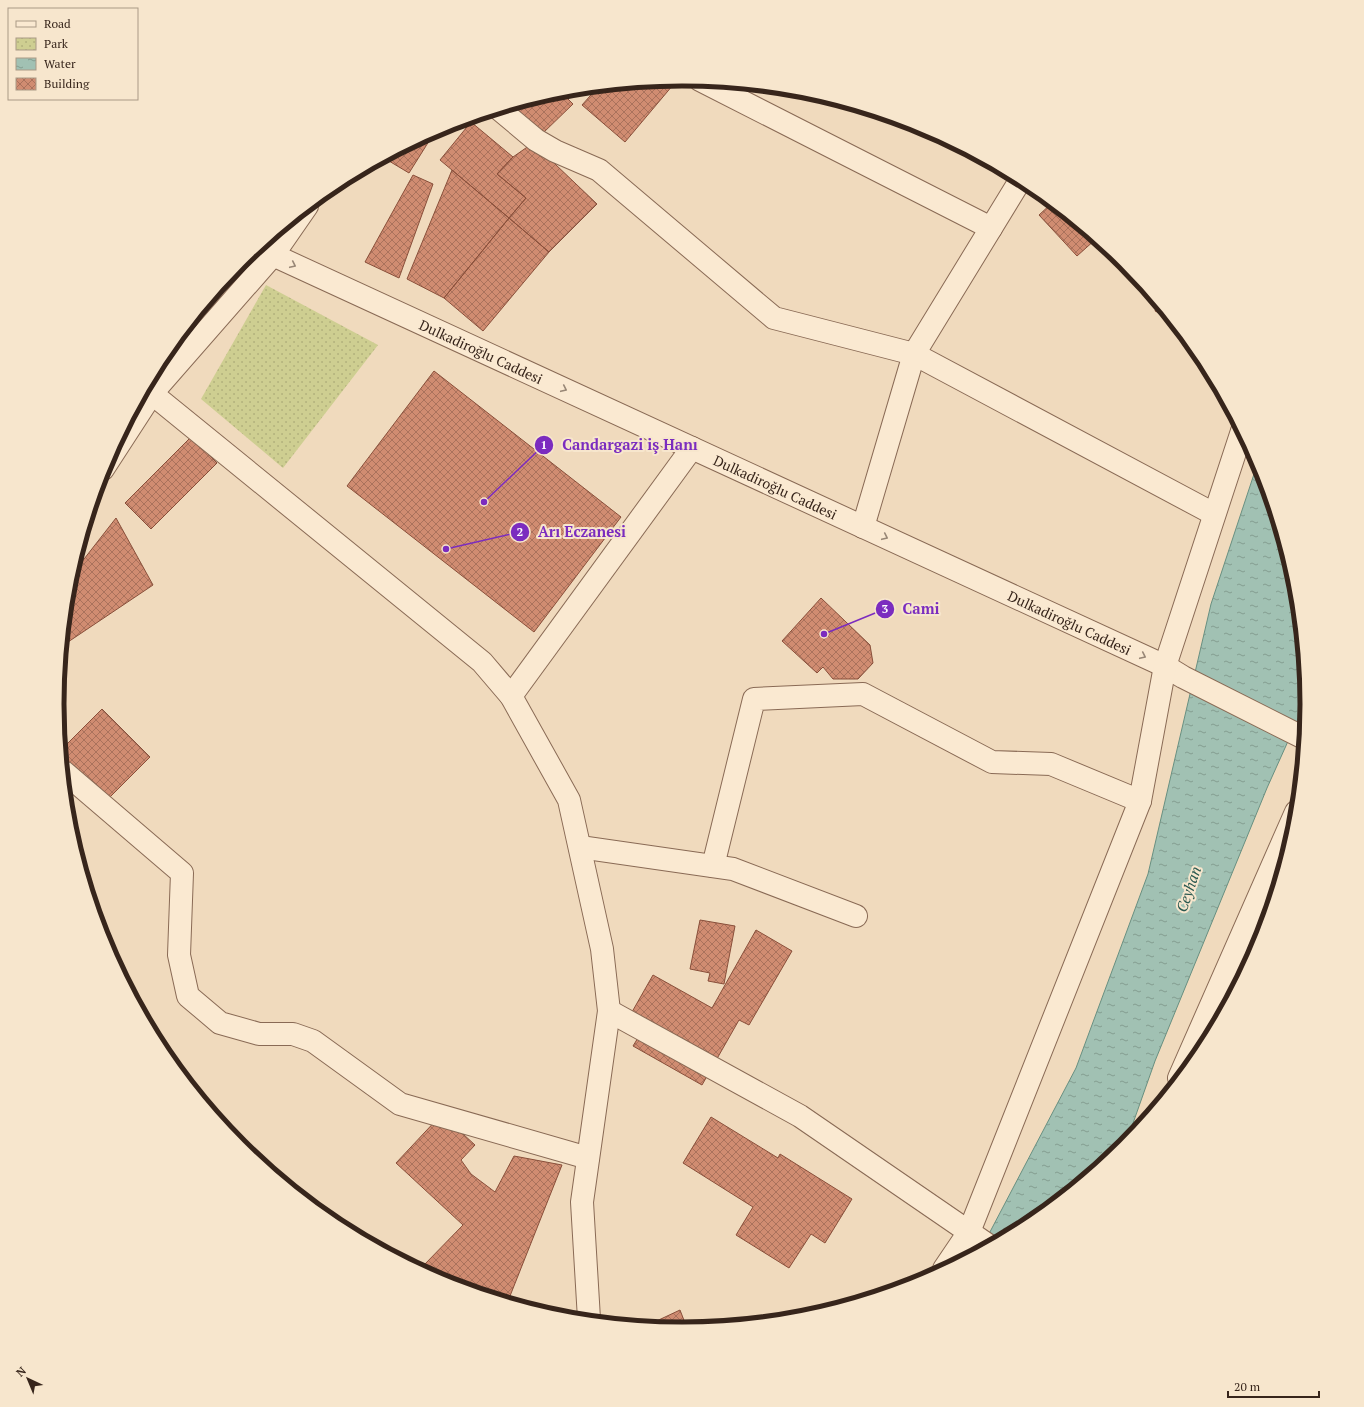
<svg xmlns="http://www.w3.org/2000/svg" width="1364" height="1407" font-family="'PT Serif',serif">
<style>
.park{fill:url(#park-dots)}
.water{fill:url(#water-ripples);stroke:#688f80}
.building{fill:url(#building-cross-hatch);stroke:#894f3a}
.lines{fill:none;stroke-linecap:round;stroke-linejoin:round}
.minor-casing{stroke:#896a55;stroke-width:24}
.minor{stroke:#fae9d1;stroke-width:22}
.oneway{stroke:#988776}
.labels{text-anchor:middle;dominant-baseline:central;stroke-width:4;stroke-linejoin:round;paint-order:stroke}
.street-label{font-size:14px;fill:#37251b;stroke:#f7e6cd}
.water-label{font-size:15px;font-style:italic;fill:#29584f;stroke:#f7e6cd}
.rim{fill:none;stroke:#37251b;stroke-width:5}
.leader{fill:none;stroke:#7b2cbf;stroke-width:1.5}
.callout-dot{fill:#7b2cbf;stroke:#f7e6cd;stroke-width:1.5}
.mark-label{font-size:12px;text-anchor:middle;font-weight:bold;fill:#fff}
.callout-label{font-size:15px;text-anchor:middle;font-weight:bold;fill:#7b2cbf;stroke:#f7e6cd;stroke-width:4;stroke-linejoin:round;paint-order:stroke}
</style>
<defs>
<pattern id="park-dots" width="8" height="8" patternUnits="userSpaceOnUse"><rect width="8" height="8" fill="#cece91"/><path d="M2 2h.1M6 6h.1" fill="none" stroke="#b2b17c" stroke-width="1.8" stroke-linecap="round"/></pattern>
<pattern id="water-ripples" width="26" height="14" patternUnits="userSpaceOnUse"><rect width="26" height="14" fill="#a1c1b3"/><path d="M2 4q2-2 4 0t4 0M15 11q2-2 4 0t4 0" fill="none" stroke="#849d91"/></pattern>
<pattern id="building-cross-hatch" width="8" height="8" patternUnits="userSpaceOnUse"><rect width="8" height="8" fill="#d08c71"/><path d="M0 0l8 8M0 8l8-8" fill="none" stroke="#aa725c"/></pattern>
</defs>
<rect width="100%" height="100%" fill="#f0dabd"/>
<path class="park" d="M266,285L378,345L283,468L201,399Z"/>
<path class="water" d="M1258,462L1295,582L1307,699L1267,788L1155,1061L1126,1143L1029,1223L981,1249L1076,1068L1148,874L1211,604Z"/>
<path class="building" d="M667,80L673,85L625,142L582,105L598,87Z
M718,82L753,85L743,99Z
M560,91L573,104L542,134L512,105Z
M471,122L513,157L497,174L526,198L509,218L440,160Z
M436,130L409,173L384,158Z
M533,143L597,204L549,252L509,218L526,198L497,174L513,157Z
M452,170L509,218L444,298L407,279Z
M413,175L433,184L399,278L365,262Z
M1052,203L1096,239L1077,256L1039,215Z
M509,218L549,252L483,331L444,298Z
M207,301L159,376L153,373L162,356Z
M1158,303L1170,318L1155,311Z
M434,371L621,517L534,632L347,486Z
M191,437L217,463L151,529L125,503Z
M116,518L153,585L65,644L63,641L70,577Z
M821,598L870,645L873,663L858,679H833L823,667L817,673L782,641Z
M102,709L150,757L104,803L63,762L62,749Z
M700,920L735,926L724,984L708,981L710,973L690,969Z
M756,930L792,951L749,1025L739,1020L702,1085L633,1046L644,1028L628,1019L653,975L712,1008Z
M440,1116L450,1122L475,1145L461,1160L471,1174L495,1192L514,1156L562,1165L508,1301L443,1281L427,1272L424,1265L463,1225L396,1163Z
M711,1117L778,1158L780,1154L852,1199L825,1243L811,1234L789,1268L736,1235L753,1207L683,1163Z
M680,1310L687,1328L648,1325Z"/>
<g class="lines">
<g class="minor-casing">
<g id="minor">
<path d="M700,80L991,228"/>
<path d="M499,109L536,140L555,151L599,170L774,318L914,354L1214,514"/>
<path id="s1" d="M259,246L273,255L1165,666L1183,677L1304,738"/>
<path d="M145,388L482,662L511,696L569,800L602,949L609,1011L582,1202L589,1319"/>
<path d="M103,469L153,392L273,255L307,206"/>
<path d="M863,527L914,354L1021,179"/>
<path d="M511,696L692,448"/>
<path d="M64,772L182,873L179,955L188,996L220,1023L259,1034H293L313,1041L400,1104L588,1158"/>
<path d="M580,847L733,869L856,916"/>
<path d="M713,866L754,699L863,694L992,762L1051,764L1140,801"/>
<path d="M609,1011L800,1116L988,1245"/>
<path d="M1179,1078L1296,812"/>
<path d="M944,1269L969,1232L1140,801L1165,666L1242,431"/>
</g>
</g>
<use href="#minor" class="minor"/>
</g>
<defs><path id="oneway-chevron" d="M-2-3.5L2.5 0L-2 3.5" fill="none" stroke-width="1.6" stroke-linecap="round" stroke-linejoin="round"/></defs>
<g class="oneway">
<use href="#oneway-chevron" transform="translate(293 265) rotate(25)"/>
<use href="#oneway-chevron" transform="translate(564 389) rotate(25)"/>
<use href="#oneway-chevron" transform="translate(885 537) rotate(25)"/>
<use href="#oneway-chevron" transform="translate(1143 656) rotate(25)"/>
</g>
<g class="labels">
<g class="street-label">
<text stroke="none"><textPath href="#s1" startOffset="246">Dulkadiroğlu Caddesi</textPath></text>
<text stroke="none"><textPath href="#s1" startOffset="570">Dulkadiroğlu Caddesi</textPath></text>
<text stroke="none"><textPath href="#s1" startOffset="894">Dulkadiroğlu Caddesi</textPath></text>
</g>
<g class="water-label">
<text transform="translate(1188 889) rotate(-71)">Ceyhan</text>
</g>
</g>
<path d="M0 0H1364V1407H0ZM64 704a618 618 0 1 1 1236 0a618 618 0 1 1-1236 0Z" fill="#f7e6cd" fill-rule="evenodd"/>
<path class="rim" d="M64 704a618 618 0 1 1 1236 0a618 618 0 1 1-1236 0Z"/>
<path class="leader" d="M484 502L544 445M446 549L520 532M824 634L885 609"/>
<g class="callout-dot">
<circle cx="484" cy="502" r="4"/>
<circle cx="446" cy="549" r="4"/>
<circle cx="824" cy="634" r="4"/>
<circle cx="544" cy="445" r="10"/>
<circle cx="520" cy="532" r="10"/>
<circle cx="885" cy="609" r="10"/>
</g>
<g class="mark-label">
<text x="544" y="449">1</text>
<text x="520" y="536">2</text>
<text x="885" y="613">3</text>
</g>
<g class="callout-label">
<text x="630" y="450">Candargazi iş Hanı</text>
<text x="582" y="537">Arı Eczanesi</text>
<text x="921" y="614">Cami</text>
</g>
<rect x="8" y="8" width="130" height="92" fill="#f7e6cd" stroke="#aa9986"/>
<rect x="16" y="21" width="20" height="6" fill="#fae9d1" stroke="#aa9986"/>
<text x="44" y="28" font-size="12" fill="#37251b">Road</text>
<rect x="16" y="38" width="20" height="12" fill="url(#park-dots)" stroke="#aa9986"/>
<text x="44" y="48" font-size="12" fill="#37251b">Park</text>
<rect x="16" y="58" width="20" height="12" fill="url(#water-ripples)" stroke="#aa9986"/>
<text x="44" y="68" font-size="12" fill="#37251b">Water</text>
<rect x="16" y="78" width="20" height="12" fill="url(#building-cross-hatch)" stroke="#aa9986"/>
<text x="44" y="88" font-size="12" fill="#37251b">Building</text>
<g transform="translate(28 1379) rotate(316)" stroke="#f7e6cd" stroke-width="3" paint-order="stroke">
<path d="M0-3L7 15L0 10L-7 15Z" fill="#37251b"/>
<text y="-6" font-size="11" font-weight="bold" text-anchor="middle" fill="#37251b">N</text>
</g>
<path d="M1228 1391v6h91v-6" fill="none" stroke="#37251b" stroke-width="2"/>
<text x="1234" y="1391" font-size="12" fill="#37251b" stroke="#f7e6cd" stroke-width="3" paint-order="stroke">20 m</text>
</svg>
